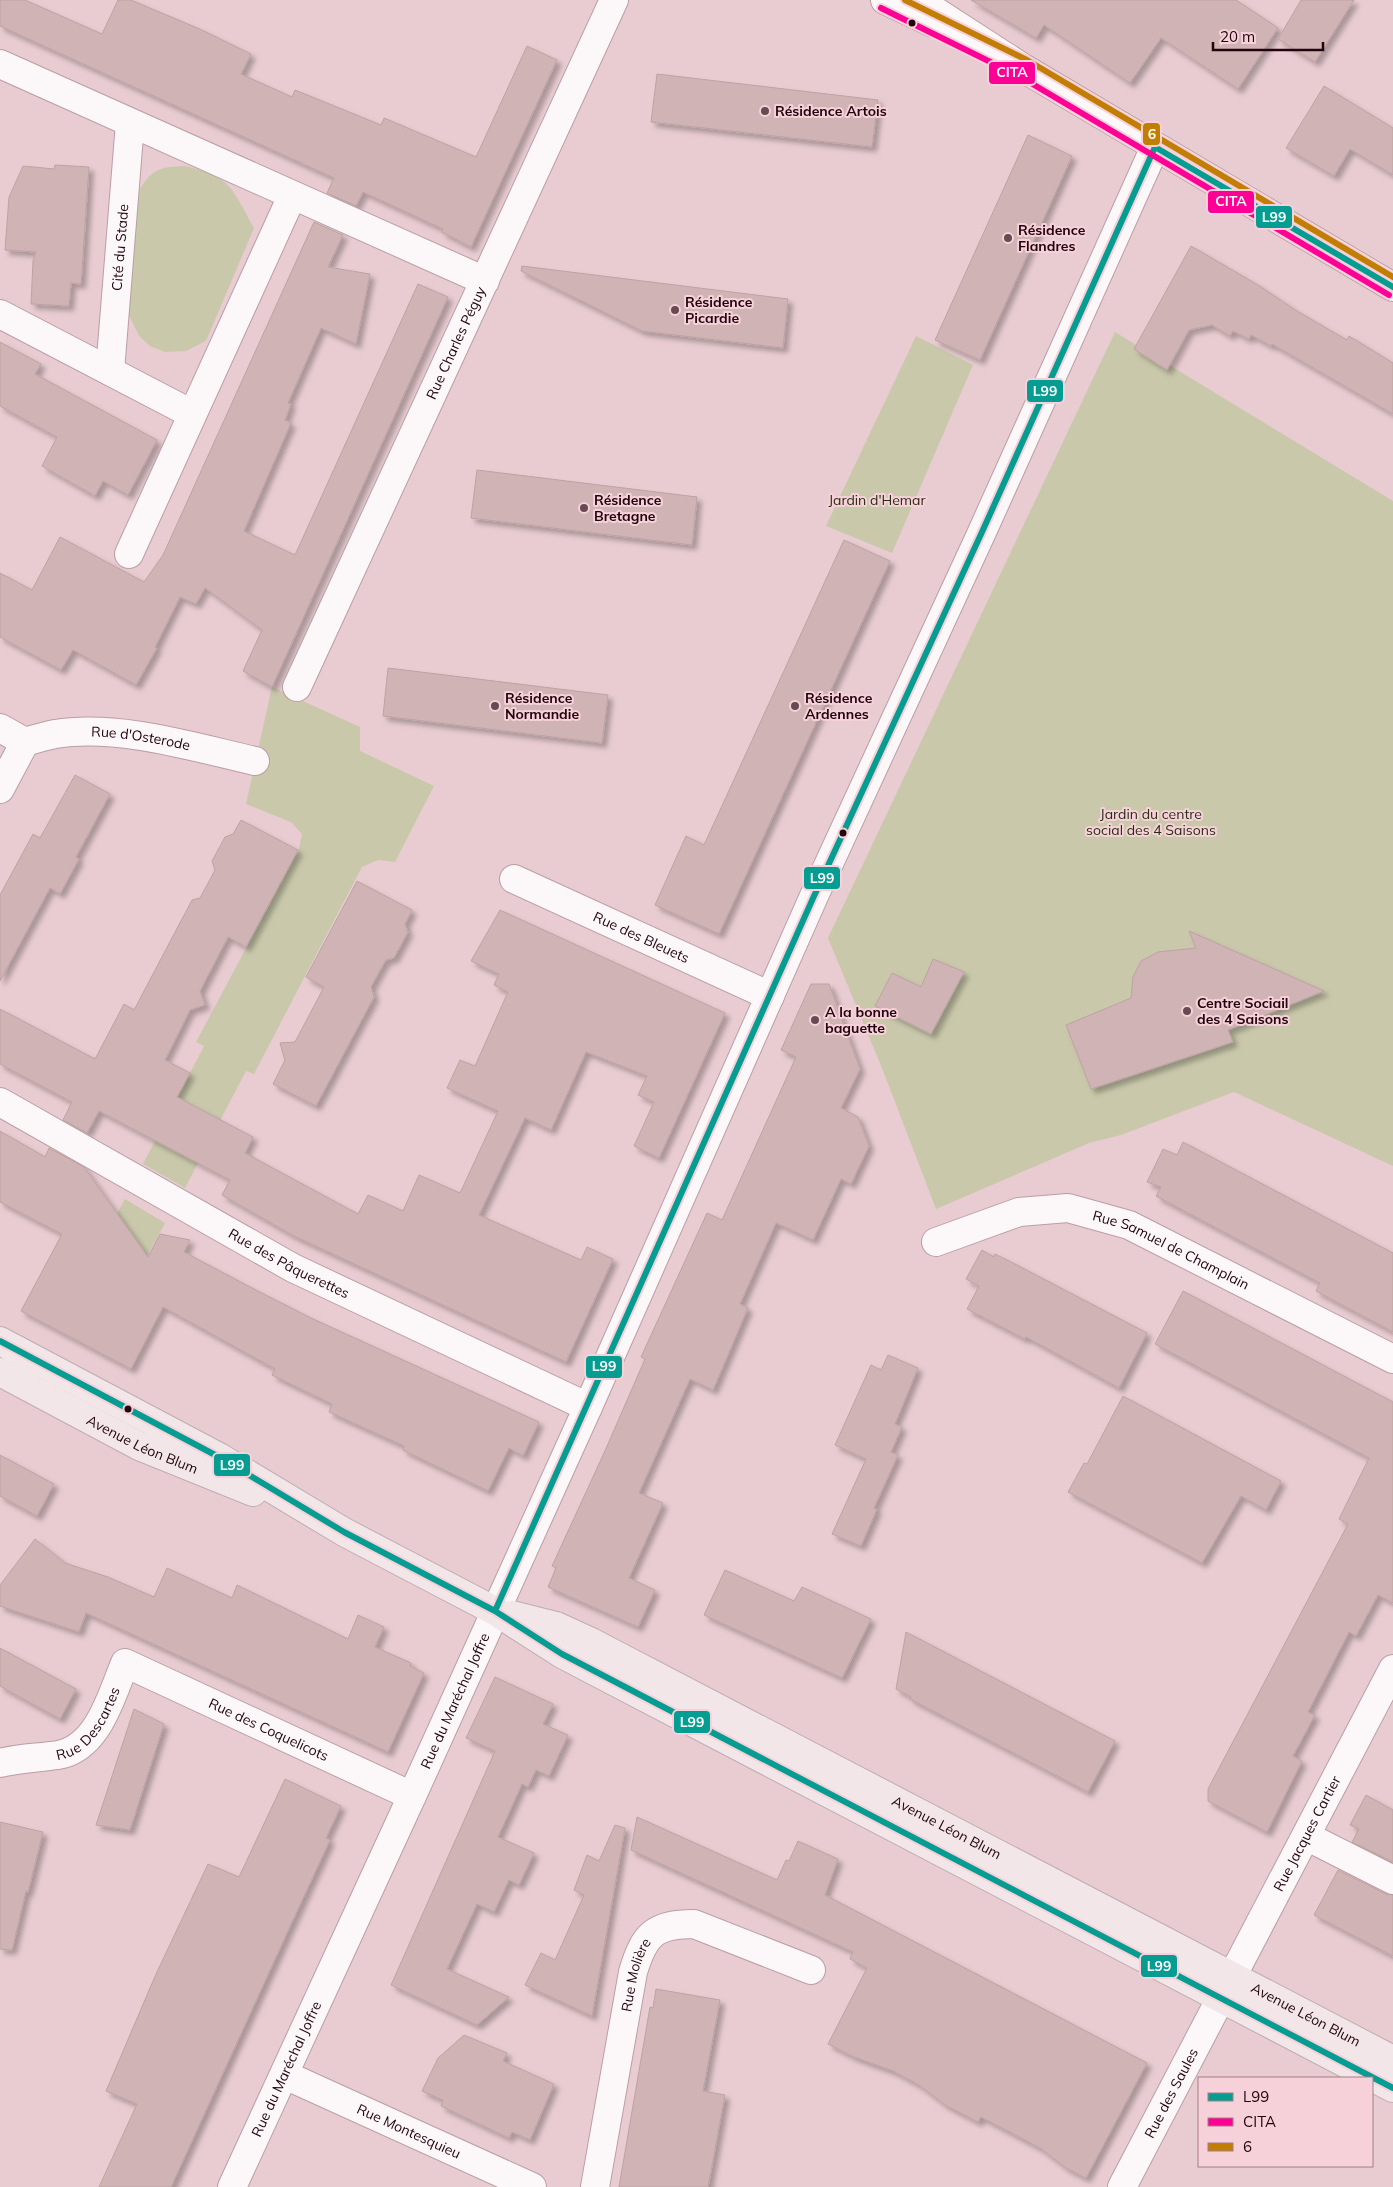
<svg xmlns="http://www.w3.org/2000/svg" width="1393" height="2187" font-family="Mulish,sans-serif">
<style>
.green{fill:#c9c8ab}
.building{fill:#d0b3b4;stroke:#bea2a3;filter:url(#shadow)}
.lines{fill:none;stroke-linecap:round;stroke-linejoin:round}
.minor-casing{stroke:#bb9ea5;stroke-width:30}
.major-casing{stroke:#beadb1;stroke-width:30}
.minor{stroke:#fcf7f8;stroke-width:28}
.major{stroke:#f2e6e9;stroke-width:28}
.bus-1-casing{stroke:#f7d1d9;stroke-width:10}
.bus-2-casing{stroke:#f7d1d9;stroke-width:10}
.bus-3-casing{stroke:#f7d1d9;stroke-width:10}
.bus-1{stroke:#059d92;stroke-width:6}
.bus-2{stroke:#ff0096;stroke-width:6}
.bus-3{stroke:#c27e03;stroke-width:6}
.bus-dot{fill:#21040d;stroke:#f7d1d9;stroke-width:2}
.poi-dot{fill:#674a52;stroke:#f7d1d9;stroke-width:2}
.labels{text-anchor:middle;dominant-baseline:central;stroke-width:4;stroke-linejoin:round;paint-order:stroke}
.poi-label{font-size:14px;font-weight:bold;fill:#21040d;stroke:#f7d1d9;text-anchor:start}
.street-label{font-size:14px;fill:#21040d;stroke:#f7d1d9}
.park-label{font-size:14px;fill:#263011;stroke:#f7d1d9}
.line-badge{stroke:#f7d1d9;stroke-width:2}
.badge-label{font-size:14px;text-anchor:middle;font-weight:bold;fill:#fff}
</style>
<defs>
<filter id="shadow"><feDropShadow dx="4.5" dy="4.5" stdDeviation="2.5" flood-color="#0004"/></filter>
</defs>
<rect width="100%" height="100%" fill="#e8ccd1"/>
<path class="green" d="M185,166C231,176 233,190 254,228L206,341L186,351L165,352L150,346L139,336L129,315L138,193C151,169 159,167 185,166Z
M1115,332L1393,501V1166L1234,1092L1121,1135L1089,1143L936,1209L882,1068L828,938Z
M916,336L973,365L892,553L826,526Z
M272,687L360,727V751L434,786L395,862L378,860L362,867L254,1074L246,1071L185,1188L143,1164L204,1046L196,1042L299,849L302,834L291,822L246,804Z
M125,1199L165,1223L96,1351L54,1328Z"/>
<path class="building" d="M0,0H25L102,34L118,0H131L202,30L251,54L241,74L292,97L295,90L381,125L384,118L476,157L527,46L557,60L471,247L442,232L443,229L363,192L356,206L327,193L334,178L0,26Z
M971,0H1236L1278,28L1238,89L1161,38L1130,83L1044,25L1036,38Z
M1301,0H1354L1315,62L1278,39Z
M657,74L878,100L872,147L651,122Z
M1324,86L1393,128V175L1350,149L1334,176L1286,148Z
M1028,135L1072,156L980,360L935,340Z
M55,165L89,167L81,284L71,283L69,306L31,304L33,261L36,252L5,250L9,197L23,166L54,169Z
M314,222L343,235L328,267L370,274L356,344L321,328L288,403L291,404L285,420L291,423L244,531L295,555L418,284L448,297L272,687L243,671L262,630L205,588L196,604L180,597L155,647L157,648L136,685L73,650L61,670L0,637V573L32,590L60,537L144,582L163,555Z
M1191,246L1258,285L1297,311L1347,340L1349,336L1393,363V414L1272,344L1271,346L1251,335L1249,339L1233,331L1230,336L1212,325L1189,330L1167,370L1134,349Z
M522,266L788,299L783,348L642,331L521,271Z
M0,342L41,364L35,374L157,440L128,495L103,481L95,496L42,466L57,437L0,406Z
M477,470L697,497L692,545L471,518Z
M844,540L890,561L719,934L655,905L686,836L704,845Z
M388,668L608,695L602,743L383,716Z
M75,775L110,794L76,857L79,859L60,894L50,888L0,981V895L33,834L40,838Z
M241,820L298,850L246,947L228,937L200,991L205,1005L190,1010L165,1060L190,1073L177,1097L253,1137L245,1153L358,1214L368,1195L403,1211L419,1175L460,1193L498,1111L447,1088L460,1060L475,1066L508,992L494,985L499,974L471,961L500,910L725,1013L659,1158L634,1146L654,1102L638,1095L647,1076L586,1052L551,1130L525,1118L479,1215L581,1260L587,1247L613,1259L566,1362L294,1236L222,1195L230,1180L99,1111L87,1133L63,1120L72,1102L0,1064V1009L95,1059L124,1004L134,1010L192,900L200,898L215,870L212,861L225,837L233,834Z
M357,881L412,910L405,924L408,932L394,958L386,960L378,974L371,987L374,997L316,1106L273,1084L285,1060L280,1043L295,1042L324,987L306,977Z
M1189,931L1324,991L1228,1030L1233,1042L1091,1089L1066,1025L1131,998L1133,977L1141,961L1158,952L1196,948Z
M933,959L964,972L931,1034L875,1006L892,973L921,987Z
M811,984H829L860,1069L841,1108L858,1117L869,1146L851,1184L841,1179L813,1240L776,1223L740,1304L748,1308L713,1390L690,1379L639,1493L663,1503L629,1578L655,1590L638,1627L548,1587L556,1568L552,1566L604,1453L645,1359L641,1357L707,1213L722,1220L796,1057L781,1050Z
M0,1131L45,1157L49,1148L84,1167L148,1257L160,1234L190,1240L184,1252L252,1288L311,1318L539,1422L523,1456L509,1448L488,1491L403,1450L404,1446L329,1412L332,1404L272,1375L275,1369L163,1307L131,1369L21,1311L62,1234L0,1202Z
M1183,1142L1393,1253V1332L1316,1291L1320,1283L1156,1196L1161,1187L1147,1182L1163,1149L1177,1155Z
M982,1250L994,1257L995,1254L1015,1264L1147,1333L1119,1388L1026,1337L1025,1339L967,1309L979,1286L966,1279Z
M1183,1291L1393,1402V1603L1378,1595L1356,1636L1349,1632L1308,1712L1315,1715L1293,1756L1302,1761L1267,1832L1208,1801V1789L1348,1524L1339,1519L1369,1458L1155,1344Z
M888,1355L918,1368L895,1424L902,1427L891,1452L898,1455L874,1508L877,1509L861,1546L832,1534L866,1459L835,1445L871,1365L881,1370Z
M1123,1396L1281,1481L1266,1510L1241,1496L1202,1563L1068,1492L1084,1463L1087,1464Z
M0,1455L54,1484L37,1516L0,1496Z
M35,1539L65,1563L108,1577L154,1597L167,1568L232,1598L237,1585L348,1639L358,1615L384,1627L375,1647L411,1663L410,1666L424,1673L388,1752L86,1613L79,1632L0,1606V1585Z
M725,1570L794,1601L802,1587L871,1619L842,1678L704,1615Z
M906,1632L1115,1741L1088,1792L910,1699L911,1697L896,1689Z
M0,1648L76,1689L60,1719L0,1686Z
M495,1677L553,1704L543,1724L568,1735L549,1776L536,1770L528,1787L522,1784L498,1837L534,1853L519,1885L509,1880L494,1912L477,1904L447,1969L509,1997L477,2025L391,1985L495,1751L466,1738Z
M134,1709L164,1724L130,1830L96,1825Z
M285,1779L341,1806L326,1838L330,1840L293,1920L171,2187H99L137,2104L106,2091L156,1974L208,1864L239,1877Z
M1366,1795L1393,1810V1862L1352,1842L1359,1829L1350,1825Z
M637,1817L777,1880L786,1860L789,1861L798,1841L838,1859L825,1895L1147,2063L1086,2178L1066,2168L1040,2148L981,2117L978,2122L945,2105L919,2085L893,2071L854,2057L828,2044L867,1968L850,1959L853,1952L631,1850Z
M0,1822L43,1832L28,1892L26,1891L12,1950L0,1949Z
M615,1825L625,1828L592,2016L525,1985L541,1953L555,1960L584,1895L574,1890L587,1855L599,1861Z
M1338,1870L1386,1894L1393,1895V1956L1314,1915Z
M656,1989L720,2000L703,2091L725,2095L708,2187H619L650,2007L653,2008Z
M464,2035L507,2053L503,2061L554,2084L530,2140L512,2132L509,2138L441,2106L443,2100L422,2091L438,2058Z"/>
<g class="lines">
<g class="minor-casing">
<g id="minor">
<path d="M885,0L933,23"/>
<path d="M918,0L1023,68L1393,287"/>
<path d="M0,64L485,281"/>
<path d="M0,314L192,414"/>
<path id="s1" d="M110,371L130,123"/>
<path d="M129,554L292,196"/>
<path id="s2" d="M297,687L614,0"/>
<path id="s3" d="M0,728L25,742C35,739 45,736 55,734C119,724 193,747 255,761"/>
<path d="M0,789L25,742"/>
<path id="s4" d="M514,879L770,996"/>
<path id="s5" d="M0,1102L293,1268L588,1407"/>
<path id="s6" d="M936,1242L1019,1212L1068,1208L1129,1225L1393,1359"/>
<path id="s7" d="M0,1763C19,1758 38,1758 58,1755C98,1748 111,1697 125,1663L412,1796"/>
<path d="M1306,1836L1393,1880"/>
<path id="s8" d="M285,2075L532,2187"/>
<path id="s9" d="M232,2187L412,1796L588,1407L814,896L982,532L1155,147"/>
<path id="s10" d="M595,2187L633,1972C644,1935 654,1924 694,1924L811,1970"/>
<path id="s11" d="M1122,2187L1393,1669"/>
</g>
</g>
<g class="major-casing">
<g id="major">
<path d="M0,1341L219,1457L344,1532L495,1611L562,1654L1393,2088"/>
<path id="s12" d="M0,1372L139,1446L253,1492"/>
<path id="s13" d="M512,1615L556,1626L591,1642L1393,2060"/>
</g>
</g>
<use href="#minor" class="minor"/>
<use href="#major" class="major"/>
<g class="bus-1-casing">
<path id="bus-1" d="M1155,147L1393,287
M0,1341L219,1457L344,1532L495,1611L562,1654L1393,2088
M495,1611L814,896L982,532L1155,147"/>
</g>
<g class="bus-2-casing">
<path id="bus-2" d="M881,8L1019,76L1389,295"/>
</g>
<g class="bus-3-casing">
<path id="bus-3" d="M905,0L1027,60L1393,277"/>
</g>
<use href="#bus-1" class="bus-1"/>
<use href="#bus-2" class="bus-2"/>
<use href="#bus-3" class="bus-3"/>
</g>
<g class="bus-dot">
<circle cx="912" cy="23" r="4.5"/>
<circle cx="843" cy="833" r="4.5"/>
<circle cx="128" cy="1409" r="4.5"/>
</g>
<g class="poi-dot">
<circle cx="765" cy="111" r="5"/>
<circle cx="1008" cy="238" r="5"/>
<circle cx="675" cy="310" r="5"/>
<circle cx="584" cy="508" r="5"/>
<circle cx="495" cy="706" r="5"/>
<circle cx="795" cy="706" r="5"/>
<circle cx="1187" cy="1011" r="5"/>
<circle cx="815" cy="1020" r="5"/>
</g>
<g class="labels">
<g class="poi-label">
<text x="775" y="111">Résidence Artois</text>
<text x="1018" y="230">Résidence<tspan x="1018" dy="16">Flandres</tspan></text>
<text x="685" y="302">Résidence<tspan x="685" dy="16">Picardie</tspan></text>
<text x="594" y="500">Résidence<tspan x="594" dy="16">Bretagne</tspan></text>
<text x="505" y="698">Résidence<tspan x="505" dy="16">Normandie</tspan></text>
<text x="805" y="698">Résidence<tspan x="805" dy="16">Ardennes</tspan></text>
<text x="1197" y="1003">Centre Sociail<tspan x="1197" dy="16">des 4 Saisons</tspan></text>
<text x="825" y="1012">A la bonne<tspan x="825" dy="16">baguette</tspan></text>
</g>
<g class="street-label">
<text stroke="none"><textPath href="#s1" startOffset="124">Cité du Stade</textPath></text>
<text stroke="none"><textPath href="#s2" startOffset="379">Rue Charles Péguy</textPath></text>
<text stroke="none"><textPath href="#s3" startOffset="146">Rue d'Osterode</textPath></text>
<text stroke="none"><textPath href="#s4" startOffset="140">Rue des Bleuets</textPath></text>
<text stroke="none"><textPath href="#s6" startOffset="249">Rue Samuel de Champlain</textPath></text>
<text stroke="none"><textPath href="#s5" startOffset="331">Rue des Pâquerettes</textPath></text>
<text stroke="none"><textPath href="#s12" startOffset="160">Avenue Léon Blum</textPath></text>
<text stroke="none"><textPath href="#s9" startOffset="535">Rue du Maréchal Joffre</textPath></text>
<text stroke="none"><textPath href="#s7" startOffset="104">Rue Descartes</textPath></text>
<text stroke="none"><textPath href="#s7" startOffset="336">Rue des Coquelicots</textPath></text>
<text stroke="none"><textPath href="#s13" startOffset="485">Avenue Léon Blum</textPath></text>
<text stroke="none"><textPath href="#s11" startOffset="399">Rue Jacques Cartier</textPath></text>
<text stroke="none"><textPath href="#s10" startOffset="216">Rue Molière</textPath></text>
<text stroke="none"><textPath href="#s13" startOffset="890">Avenue Léon Blum</textPath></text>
<text stroke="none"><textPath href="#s9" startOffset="130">Rue du Maréchal Joffre</textPath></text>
<text stroke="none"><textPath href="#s11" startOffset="106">Rue des Saules</textPath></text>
<text stroke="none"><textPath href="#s8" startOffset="136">Rue Montesquieu</textPath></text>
</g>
<g class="park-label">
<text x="877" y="500">Jardin d'Hemar</text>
<text x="1151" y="814">Jardin du centre<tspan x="1151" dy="16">social des 4 Saisons</tspan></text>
</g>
</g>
<g class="line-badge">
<rect x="988" y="61" width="48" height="24" rx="5" fill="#ff0096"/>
<rect x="1142" y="122" width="19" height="24" rx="5" fill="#c27e03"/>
<rect x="1207" y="190" width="48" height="24" rx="5" fill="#ff0096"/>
<rect x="1255" y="205" width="38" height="24" rx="5" fill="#059d92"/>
<rect x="1026" y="379" width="38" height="24" rx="5" fill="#059d92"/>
<rect x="803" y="866" width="38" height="24" rx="5" fill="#059d92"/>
<rect x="585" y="1355" width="38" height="24" rx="5" fill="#059d92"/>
<rect x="213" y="1453" width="38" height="24" rx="5" fill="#059d92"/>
<rect x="673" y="1710" width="38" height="24" rx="5" fill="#059d92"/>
<rect x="1140" y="1954" width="38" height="24" rx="5" fill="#059d92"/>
</g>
<g class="badge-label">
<text x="1012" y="77">CITA</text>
<text x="1152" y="139">6</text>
<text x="1231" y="206">CITA</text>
<text x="1274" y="222">L99</text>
<text x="1045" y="396">L99</text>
<text x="822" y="883">L99</text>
<text x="604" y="1371">L99</text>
<text x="232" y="1470">L99</text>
<text x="692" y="1727">L99</text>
<text x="1159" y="1971">L99</text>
</g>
<rect x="1198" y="2077" width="175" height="90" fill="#f7d1d9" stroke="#a17f87"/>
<rect x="1208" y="2093" width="25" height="8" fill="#059d92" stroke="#a17f87"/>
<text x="1243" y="2102" font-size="15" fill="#21040d">L99</text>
<rect x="1208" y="2118" width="25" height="8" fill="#ff0096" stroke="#a17f87"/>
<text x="1243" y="2127" font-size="15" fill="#21040d">CITA</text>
<rect x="1208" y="2143" width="25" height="8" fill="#c27e03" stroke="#a17f87"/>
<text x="1243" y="2152" font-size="15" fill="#21040d">6</text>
<path d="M1213 42v8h110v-8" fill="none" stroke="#21040d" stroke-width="2.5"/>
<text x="1220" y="42" font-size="15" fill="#21040d" stroke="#f7d1d9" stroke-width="4" paint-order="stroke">20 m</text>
</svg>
